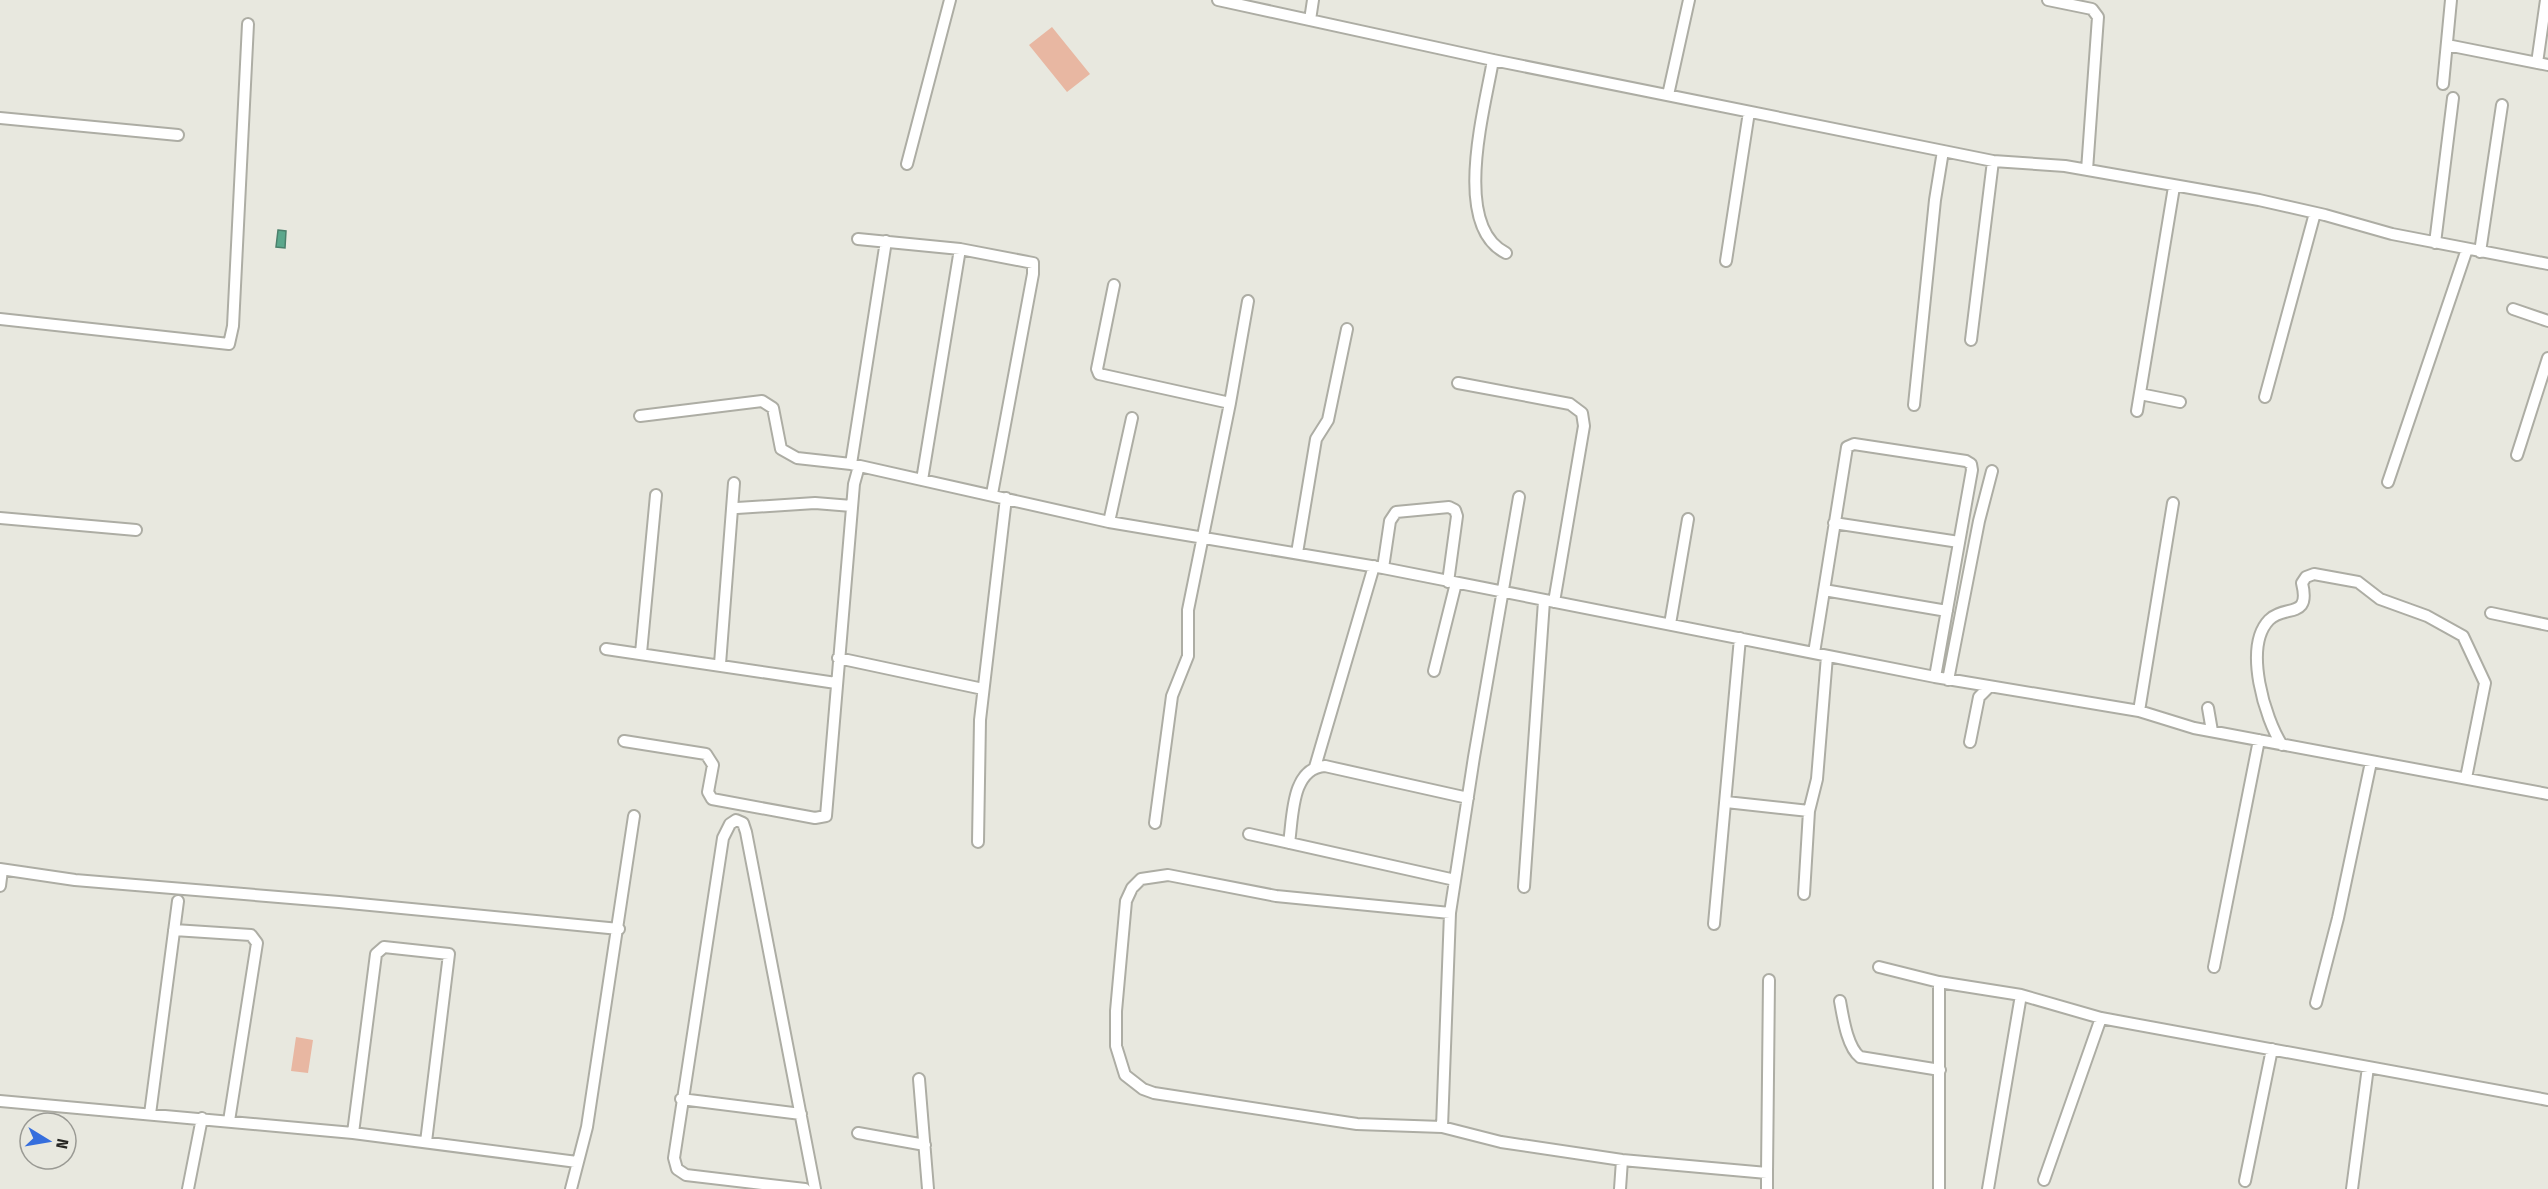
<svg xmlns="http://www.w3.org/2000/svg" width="2548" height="1189" font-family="'Fira Sans Condensed',sans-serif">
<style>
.green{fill:#e8b7a2}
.water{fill:#5ba78c;stroke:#4b806c;stroke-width:1.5}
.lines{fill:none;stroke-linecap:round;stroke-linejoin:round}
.minor-casing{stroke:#adada4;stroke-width:14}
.minor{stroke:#fff;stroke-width:10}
</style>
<rect width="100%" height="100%" fill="#e8e8df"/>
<path class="green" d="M1052,27L1090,74L1067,92L1029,45Z
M296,1037L313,1040L308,1073L291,1071Z"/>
<path class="water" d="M278,230L286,231L285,248L276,247Z"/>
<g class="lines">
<g class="minor-casing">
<path id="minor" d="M1218,0L1493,60L1993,161L2065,166L2259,200L2325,215L2392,234L2548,264
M2048,0L2092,9L2098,17L2087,170
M1310,20L1313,0
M2447,45L2548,65
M1493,60C1485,108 1451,226 1506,253
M2537,63L2546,0
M2443,84L2451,0
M1668,95L1689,0
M0,118L178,135
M907,164L950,0
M858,239L960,249L1033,263V274L992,494
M2435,243L2453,98
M2480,252L2502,105
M1726,261L1749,112
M1114,285L1097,369L1099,374L1230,403
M2513,309L2548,321
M0,319L229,344L233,326L248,24
M1971,340L1993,161
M1458,383L1570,404L1582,413L1584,426L1554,602
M2140,394L2180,402
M2265,397L2315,213
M1914,405L1935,200L1943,151
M2137,411L2174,187
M640,416L762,401L773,408L781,449L797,458L851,464L1109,522L1383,568L1935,677L2139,711L2194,728L2548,794
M2517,455L2548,358
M851,464L886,241
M922,480L960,249
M2388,482L2467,249
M737,508L815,503L852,506
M0,518L136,530
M1109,522L1132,418
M1834,523L1959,542
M1297,553L1316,439L1328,420L1347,329
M1383,568L1390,521L1396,512L1449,507L1455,510L1457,516L1448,582
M1824,590L1947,611
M2491,613L2548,625
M1670,624L1688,519
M606,649L836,683
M641,653L656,495
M1814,653L1847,447L1854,444L1966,461L1971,464L1972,470L1935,677
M838,658L983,689
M720,664L734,483
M1434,671L1456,583
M1948,680L1979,521L1992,471
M2208,708L2212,731
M2139,711L2173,503
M624,741L706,754L713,765L708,792L712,799L815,818L826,816L854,484L859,466
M1970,742L1979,697L1989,687
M2282,745C2265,719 2243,647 2269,620C2285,604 2311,620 2302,583L2306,577L2314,574L2358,582L2380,599L2427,616L2463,636L2485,683L2466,778
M1315,767L1374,566
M1726,802L1809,811
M1155,823L1172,696L1188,656V610L1230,403L1248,301
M1249,834L1455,880
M978,842L980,720L1006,498
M1289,843C1293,817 1291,768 1325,766L1468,798
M0,869L75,880L339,902L619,929
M0,886L2,870
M1524,887L1544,601
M1804,894L1809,811L1817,779L1827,656
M1450,913L1276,896L1168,875L1141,879L1132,888L1126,901L1116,1011V1046L1125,1075L1143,1089L1154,1093L1357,1124L1442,1127L1501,1142L1622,1160L1767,1173V1189
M1714,924L1740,638
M174,930L251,935L257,943L229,1121
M1879,967L1939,982L2021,995L2101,1018L2548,1100
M2214,967L2259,740
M1840,1001C1843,1017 1847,1047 1860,1057L1940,1070
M2316,1003L2338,918L2371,762
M919,1079L928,1189
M681,1099L801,1114
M0,1101L353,1133L577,1162
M150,1114L178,901
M1442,1127L1450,913L1474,757L1519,497
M353,1133L376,954L384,947L449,954L426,1142
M858,1133L925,1145
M1767,1173L1769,980
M2044,1180L2101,1018
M2245,1181L2272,1049
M188,1189L202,1118
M571,1189L587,1127L634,816
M805,1189L686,1175L677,1169L674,1158L723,838L730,824L736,820L743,823L746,832L815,1189
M1620,1189L1622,1160
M1939,1189V982
M1988,1189L2021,995
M2352,1189L2368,1067"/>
</g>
<use href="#minor" class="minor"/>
</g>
<g transform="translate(48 1141) rotate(101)"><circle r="28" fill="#e8e8df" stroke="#9a9a94" stroke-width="1.5"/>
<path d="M0-4.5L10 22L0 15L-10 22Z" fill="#356edd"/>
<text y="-9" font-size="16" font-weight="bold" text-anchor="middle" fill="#262623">N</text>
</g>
</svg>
